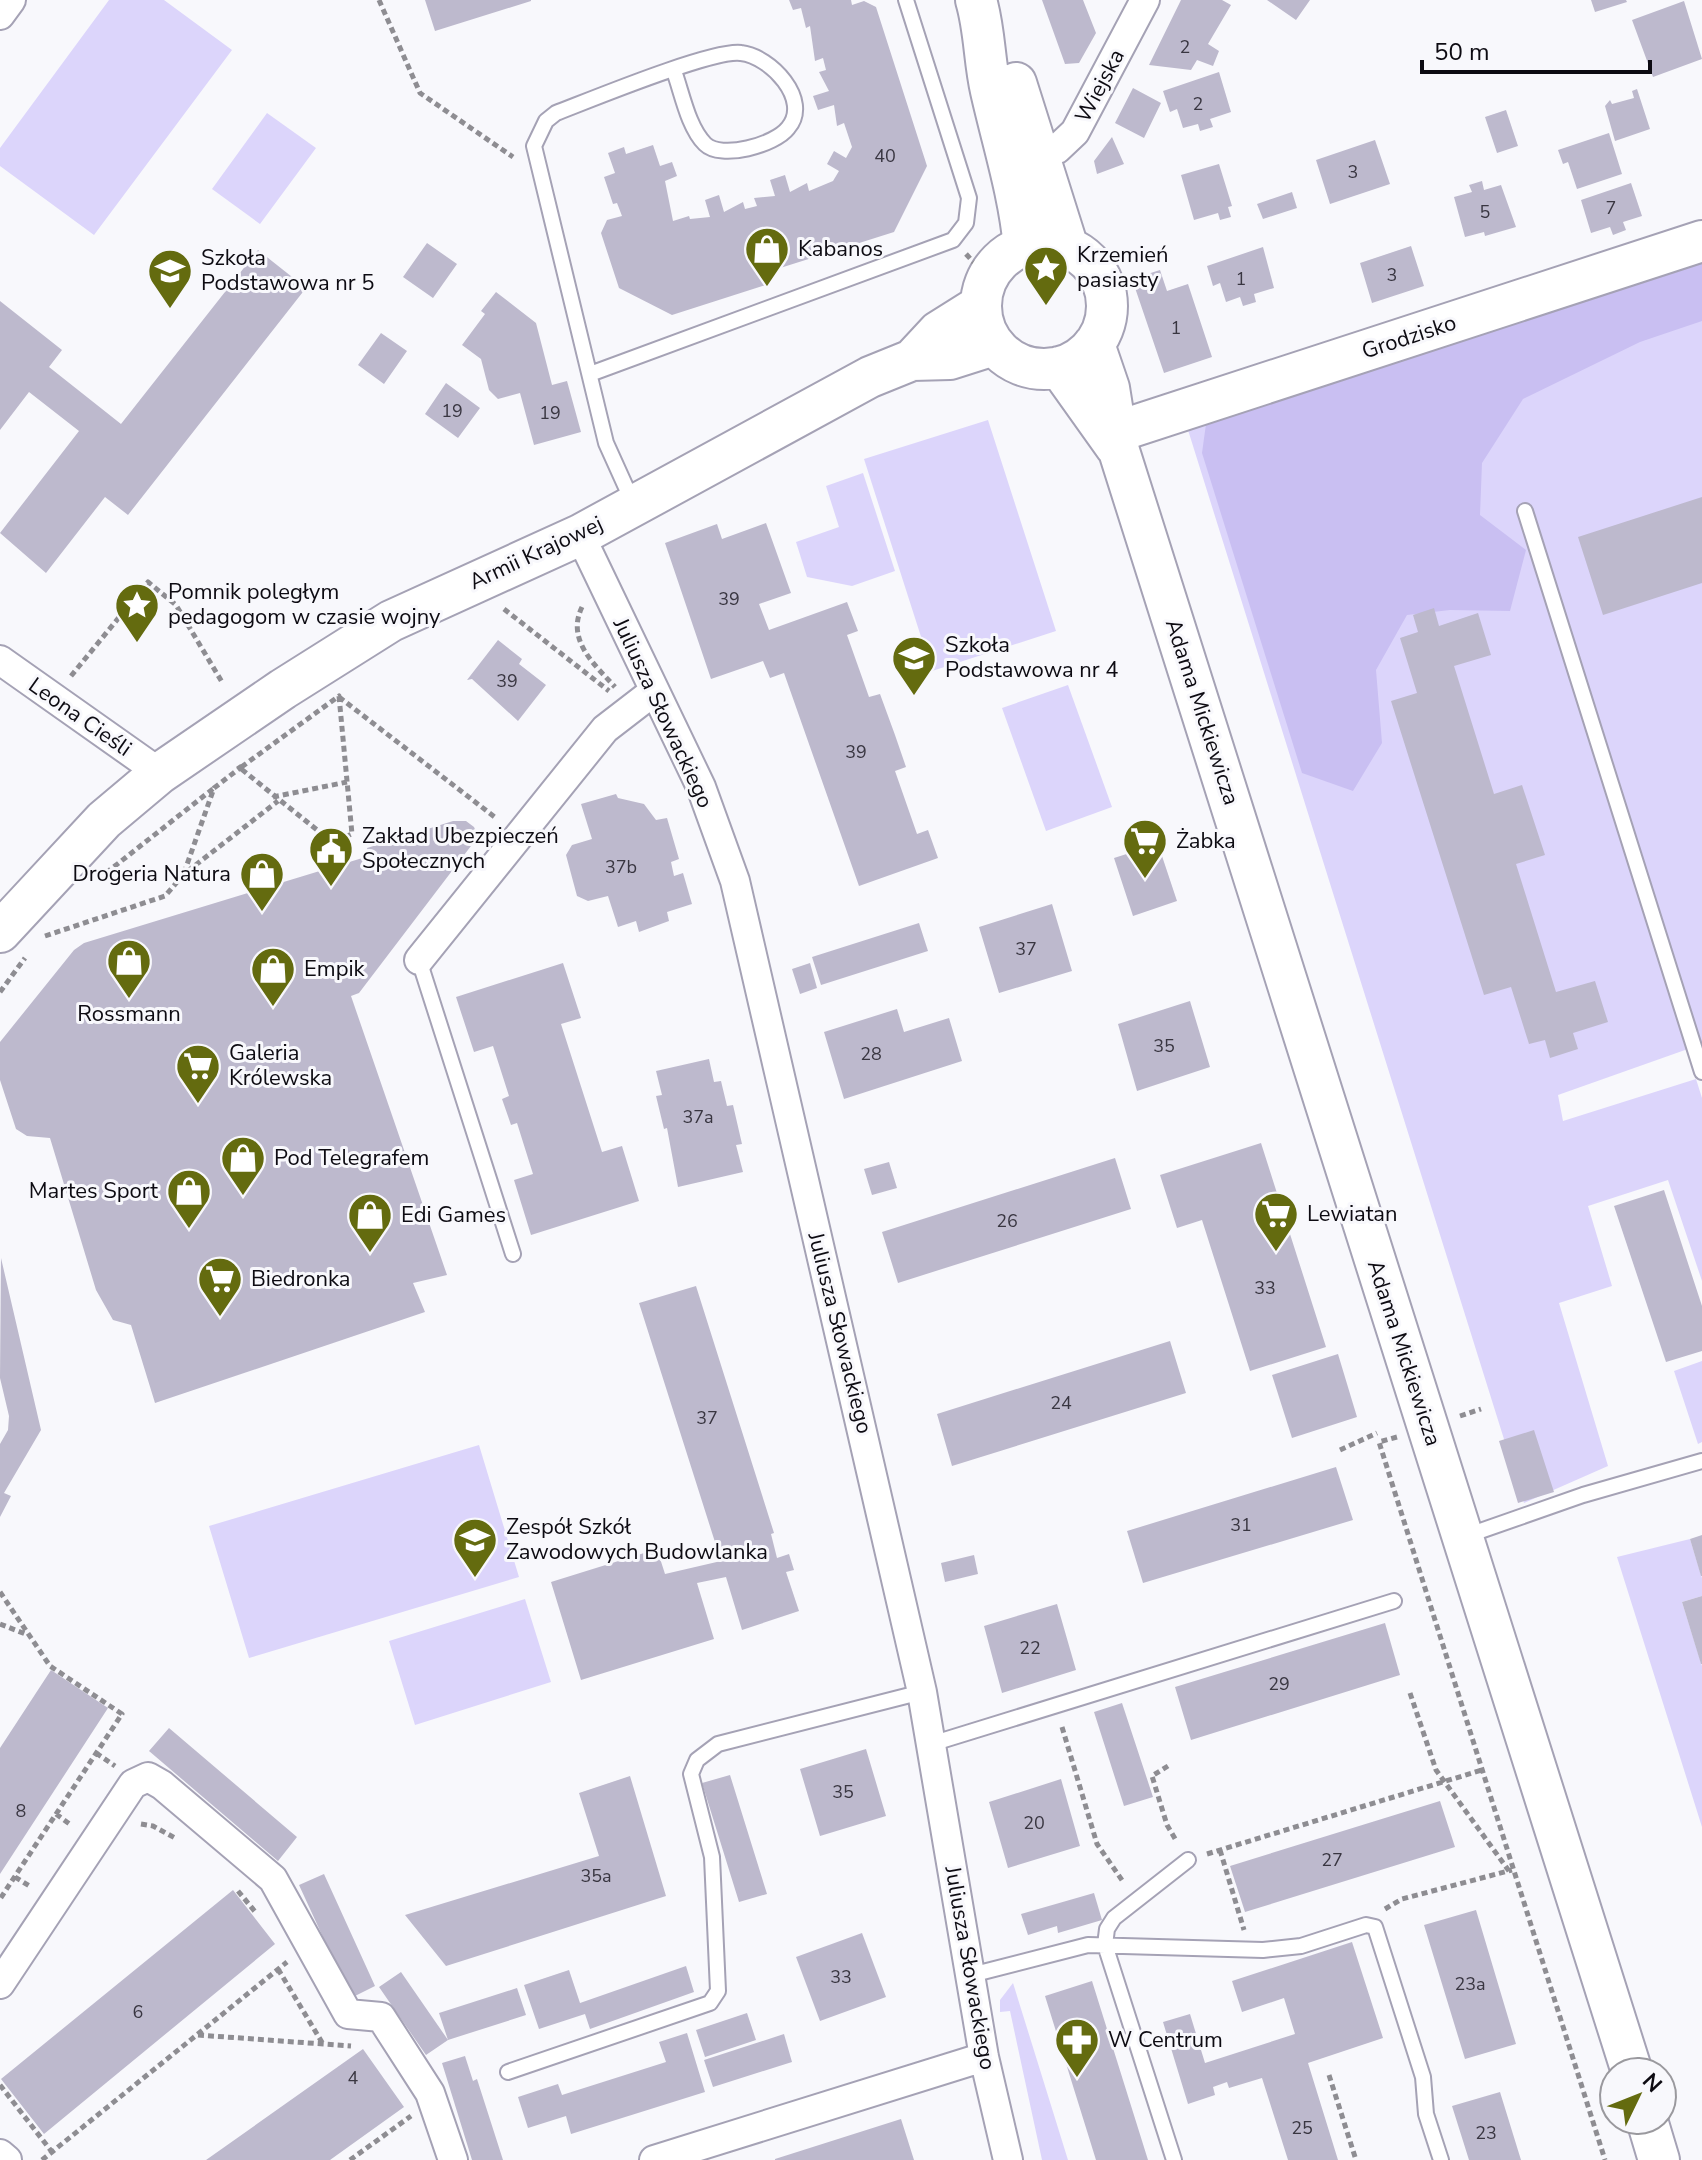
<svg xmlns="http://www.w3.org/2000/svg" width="1702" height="2160" font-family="'Nunito Sans',sans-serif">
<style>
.green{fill:#dcd5fb}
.forest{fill:#c9bff2}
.building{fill:#bdb9cd}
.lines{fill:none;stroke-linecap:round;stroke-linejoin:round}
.lane-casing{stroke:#a5a2b5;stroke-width:18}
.street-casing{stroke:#a5a2b5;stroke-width:32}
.secondary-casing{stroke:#a5a2b5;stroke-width:44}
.path{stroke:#8e8d92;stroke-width:5;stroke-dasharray:6 4;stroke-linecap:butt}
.lane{stroke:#fff;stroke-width:14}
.street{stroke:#fff;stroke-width:28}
.secondary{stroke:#fff;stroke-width:40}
.labels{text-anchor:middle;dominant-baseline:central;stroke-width:6;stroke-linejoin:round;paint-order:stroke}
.number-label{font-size:18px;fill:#393641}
.street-label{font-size:22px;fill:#0d0b12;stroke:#f8f8fc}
.poi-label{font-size:22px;fill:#0d0b12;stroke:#f8f8fc;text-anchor:start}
</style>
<rect width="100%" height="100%" fill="#f8f8fc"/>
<path class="green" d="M109,0H164L232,50L94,235L0,166V148Z
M267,113L316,148L260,224L212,189Z
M1702,259V1044L1558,1095L1563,1121L1696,1079L1702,1098V1281L1668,1180L1588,1206L1612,1286L1559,1303L1608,1466L1524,1503L1188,430Z
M988,420L1056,631L932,671L864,459Z
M863,473L895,571L852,586L807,577L796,542L839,527L826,486Z
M1068,685L1112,807L1046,831L1002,708Z
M1702,1361V1442L1698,1444L1674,1371Z
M479,1445L519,1577L249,1658L209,1526Z
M1690,1539L1702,1578V1596L1682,1602L1702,1666V1827L1617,1557Z
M525,1599L551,1682L415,1725L389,1641Z
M1013,1983L1068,2160H1042L1010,2011L1000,2012V2000Z"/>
<path class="forest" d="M1702,261V321L1640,342L1523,399L1482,463L1480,515L1526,550L1510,611L1450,610L1407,615L1376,670L1382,743L1353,791L1302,773L1202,453L1206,424Z"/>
<path class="building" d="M425,0H531V1L435,31Z
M789,0H851L852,5L864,1L876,7L927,166L894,232L777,269L769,284L672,315L619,288L601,233L607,220L622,216L617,203L613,204L604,177L615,173L608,153L624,147L626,154L653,145L660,166L672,162L677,176L665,181L673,221L689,216L690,219L710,217L705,200L719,195L724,212L743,202L745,209L757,206L754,198L775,196L770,180L785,175L790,192L807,183L809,191L833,181L839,171L827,164L834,151L846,158L852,147L844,123L837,126L834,105L818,110L813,96L829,91L819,72L826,70L823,58L815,61L810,26L806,28L801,8L793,10Z
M1042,0H1083L1096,33L1079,63L1065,64Z
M1181,0H1222L1231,5L1208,44L1219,51L1213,66L1197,60L1191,70L1149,65Z
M1267,0H1310L1296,20Z
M1591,0H1626L1627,2L1595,12Z
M1684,1L1702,59L1653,77L1632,20Z
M1219,72L1231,112L1210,119L1213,127L1200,131L1198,124L1183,128L1177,109L1170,112L1163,91Z
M1133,88L1161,103L1144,138L1115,123Z
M1637,89L1650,129L1615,141L1605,106L1610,100L1612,104L1634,98L1632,91Z
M1506,110L1518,146L1497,153L1485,117Z
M1609,133L1622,174L1577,189L1568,162L1563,164L1558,150Z
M1112,137L1124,164L1097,174L1094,161Z
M1375,140L1390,184L1330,204L1316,160Z
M1219,164L1232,206L1228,207L1231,217L1220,220L1218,213L1194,220L1181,175Z
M1482,181L1484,190L1501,185L1516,227L1485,236L1484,232L1465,237L1454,197L1472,192L1469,185Z
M1631,183L1642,216L1623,222L1626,230L1613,235L1610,227L1591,233L1581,200Z
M1292,192L1297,208L1263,219L1257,204Z
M427,243L457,264L433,298L403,277Z
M1411,246L1424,286L1372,303L1360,263Z
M1263,247L1274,288L1254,294L1256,302L1243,306L1240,297L1226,302L1220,283L1213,286L1207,266Z
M258,250L306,288L128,515L105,497L46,573L0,533L79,431L29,392L0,430V301L62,350L49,367L121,424Z
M1160,270L1167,291L1188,284L1212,357L1164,373L1132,279Z
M496,292L536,323L552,385L567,381L581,432L534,445L520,393L498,399L489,390L481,359L462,345L485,314L481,311Z
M381,333L407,351L384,384L358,365Z
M446,383L480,408L458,438L425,414Z
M1702,497V583L1603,615L1578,537Z
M766,523L791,593L759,604L769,630L847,602L858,631L847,635L869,697L880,694L895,735L906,767L895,771L917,834L928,830L938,858L859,886L784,673L770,678L763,661L711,679L665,543L717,524L722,539Z
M1434,608L1439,626L1478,613L1491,655L1454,666L1494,794L1522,785L1545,855L1516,864L1556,992L1595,981L1608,1022L1573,1033L1578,1049L1550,1058L1545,1040L1529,1044L1511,987L1484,995L1391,701L1417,693L1400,638L1418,632L1413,615Z
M498,640L522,659L519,664L546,685L518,721L472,679L467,680Z
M616,794L618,798L644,804L656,820L667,818L679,859L671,862L674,876L683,873L692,904L667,912L669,921L639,932L636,921L618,927L608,896L588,901L577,896L566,855L572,845L592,839L581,804Z
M453,821H466L474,827L477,834L474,842L359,993L351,996L447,1275L413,1283L425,1312L155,1403L131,1325L113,1320L96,1290L50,1138L27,1136L16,1129L0,1080V1042L74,950L84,943L369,856L367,848Z
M1158,844L1177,901L1133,916L1114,858Z
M1052,904L1072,971L999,993L979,927Z
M919,923L928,951L821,985L812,957Z
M563,963L581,1018L561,1024L602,1152L622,1146L639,1201L531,1235L514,1180L533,1174L517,1123L511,1125L502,1099L509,1096L493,1046L474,1052L456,997Z
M810,963L817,988L800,994L792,969Z
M1190,1001L1210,1067L1137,1091L1118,1024Z
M897,1009L904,1032L949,1018L962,1061L844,1099L824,1032Z
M709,1059L714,1082L721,1081L727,1106L733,1105L742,1144L736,1145L743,1172L678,1187L667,1128L664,1129L656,1096L662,1095L656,1071Z
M1261,1143L1326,1347L1250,1371L1202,1220L1177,1228L1160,1175Z
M1115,1158L1131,1209L898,1283L882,1232Z
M889,1162L897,1188L872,1195L864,1169Z
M1664,1190L1702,1306V1351L1666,1362L1614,1206Z
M1,1258L41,1430L4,1493L11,1496L0,1517V1444L8,1430L9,1416L0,1378Z
M696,1286L774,1533L771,1534L777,1558L789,1554L794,1570L786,1572L799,1611L742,1630L726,1577L697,1583L714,1639L581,1680L551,1582L657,1549L665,1574L721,1561L639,1303Z
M1170,1341L1186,1393L952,1466L937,1414Z
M1338,1354L1357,1417L1292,1438L1272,1375Z
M1534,1430L1554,1492L1518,1503L1499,1441Z
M1336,1467L1353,1520L1143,1583L1127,1531Z
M1702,1535V1576H1701L1690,1539Z
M974,1555L978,1574L945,1582L941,1563Z
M1702,1596V1664H1701L1682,1602Z
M1057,1604L1076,1670L1002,1693L984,1626Z
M1385,1623L1400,1675L1191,1740L1175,1687Z
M51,1670L108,1708L0,1874V1748Z
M1122,1703L1153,1797L1124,1806L1094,1712Z
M169,1728L297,1837L278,1861L149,1751Z
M866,1749L886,1816L820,1836L800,1769Z
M730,1775L767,1894L739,1902L702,1783Z
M630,1776L666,1896L446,1966L405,1915L599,1856L579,1793Z
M1061,1779L1080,1846L1008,1868L989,1802Z
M1440,1801L1455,1847L1245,1912L1230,1866Z
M324,1874L375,1986L351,1998L299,1885Z
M233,1890L275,1944L44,2134L1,2079Z
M1094,1893L1102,1920L1058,1933L1057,1926L1028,1935L1021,1914Z
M1476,1910L1516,2044L1465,2059L1424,1925Z
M862,1933L886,1997L820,2021L796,1957Z
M1352,1942L1383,2038L1308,2063L1338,2160H1288L1262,2078L1229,2088L1227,2082L1213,2087L1215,2095L1188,2104L1163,2022L1190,2014L1205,2063L1295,2034L1284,1998L1242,2012L1232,1981Z
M686,1966L694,1992L590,2029L585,2014L539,2029L524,1985L569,1970L580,2003Z
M401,1972L448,2040L426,2055L379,1987Z
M1092,1981L1148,2160H1096L1045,1996Z
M517,1988L526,2015L448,2040L439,2013Z
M747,2013L756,2040L705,2057L696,2030Z
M687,2033L705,2092L571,2134L566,2116L528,2128L518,2097L558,2084L562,2095L666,2062L659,2042Z
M784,2034L792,2062L713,2087L704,2060Z
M363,2049L404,2107L330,2160H206Z
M465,2056L473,2081L477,2079L503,2160H472L442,2063Z
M1500,2092L1521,2160H1469L1452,2106Z
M901,2119L914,2160H775V2159Z"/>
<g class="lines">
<g class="lane-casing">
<path id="lane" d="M590,374L953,240L966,223L969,198L906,0
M634,505L606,443L534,146L546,121L556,113C590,100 713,49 741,53C770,56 812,100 788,128C775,145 721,160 705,144C688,127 682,93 674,71
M1525,511L1702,1072
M419,960L513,1254
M1466,1536L1583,1495L1702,1461
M931,1744L1394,1601
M971,1975L1088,1945L1263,1950L1301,1946L1366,1925L1375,1927L1423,2077L1426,2114L1441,2160
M508,2072L710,2003L718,1991L712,1857L691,1774L697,1760L718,1744L922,1692
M1174,2160L1105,1945L1107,1929L1114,1918L1188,1860"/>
</g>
<g class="street-casing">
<path id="street" d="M0,15L11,0
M1038,155L1057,149L1075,132L1145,0
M580,535L701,787L735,881L922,1692L984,2057L1008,2160
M0,660L160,773
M419,960L605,729L653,692
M0,1984L133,1784L148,1777L162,1785L273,1879L348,2014L381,2017L430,2093L453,2160
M0,2154L7,2160
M654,2160L984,2057"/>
</g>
<g class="secondary-casing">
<path id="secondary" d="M976,0C985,30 984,61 991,91C1003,144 1019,193 1024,247
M1016,83L1068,248
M981 306a63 63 0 1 1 126 0a63 63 0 1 1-126 0Z
M1094,344L1109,388L1119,451L1632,2072
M912,360L938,332L981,305
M1059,367L1116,447
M1116,432L1702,241
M0,932L104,820L160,773L283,689L391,621L580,535L870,377L912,360L950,359L994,345
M1647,2120L1659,2160"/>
</g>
<path class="path" d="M379,0L420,93L513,157
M966,254L976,265
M582,607C566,640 594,664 615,687
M504,609L609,691
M71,676L148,582L176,605L222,682
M339,696L352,834L332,842L240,768Z
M339,697L496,818
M273,797L347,782
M106,873L214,788
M184,873L214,788L240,768L238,765
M45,936L165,896L184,874L278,801
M0,992L25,958
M1460,1416L1481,1409
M1397,1437L1379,1442L1605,2160
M1340,1450L1377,1433
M0,1592L50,1666L122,1714L0,1899
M0,1624L28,1635
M1410,1693L1436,1770L1509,1871
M1062,1727L1097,1844L1124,1883
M96,1753L115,1766
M1168,1766L1152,1776L1167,1825L1177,1842
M56,1814L71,1825
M141,1824L153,1826L175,1838
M1220,1850L1244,1930
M1207,1854L1482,1770
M15,1877L31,1887
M238,1891L257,1914
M1385,1909L1402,1899L1512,1870
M278,1969L323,2044
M198,2035L351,2046
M1329,2075L1356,2160
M0,2085L52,2152
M42,2160L287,1962
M350,2160L411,2116"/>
<use href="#lane" class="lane"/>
<use href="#street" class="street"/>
<use href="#secondary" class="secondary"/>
</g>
<defs>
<g id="shop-pin" transform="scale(2.3)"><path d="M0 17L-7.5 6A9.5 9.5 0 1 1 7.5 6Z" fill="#646b0f" stroke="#f8f8fc"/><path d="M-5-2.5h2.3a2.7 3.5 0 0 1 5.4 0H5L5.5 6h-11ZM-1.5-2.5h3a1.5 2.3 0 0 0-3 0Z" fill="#fff"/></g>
<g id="sight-pin" transform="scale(2.3)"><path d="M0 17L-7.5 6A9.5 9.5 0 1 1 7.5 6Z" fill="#646b0f" stroke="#f8f8fc"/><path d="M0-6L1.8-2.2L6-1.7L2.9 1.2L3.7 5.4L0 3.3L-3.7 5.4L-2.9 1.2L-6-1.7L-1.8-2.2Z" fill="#fff"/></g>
<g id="school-pin" transform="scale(2.3)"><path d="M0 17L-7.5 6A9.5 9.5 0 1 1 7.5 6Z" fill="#646b0f" stroke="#f8f8fc"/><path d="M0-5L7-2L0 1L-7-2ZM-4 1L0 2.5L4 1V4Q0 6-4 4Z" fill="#fff"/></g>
<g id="supermarket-pin" transform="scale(2.3)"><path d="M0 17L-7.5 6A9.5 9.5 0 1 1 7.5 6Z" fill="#646b0f" stroke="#f8f8fc"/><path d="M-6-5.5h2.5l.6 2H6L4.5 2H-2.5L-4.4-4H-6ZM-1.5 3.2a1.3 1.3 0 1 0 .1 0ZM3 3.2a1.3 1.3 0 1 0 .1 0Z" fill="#fff"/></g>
<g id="civic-pin" transform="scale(2.3)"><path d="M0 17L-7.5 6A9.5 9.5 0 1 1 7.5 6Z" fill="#646b0f" stroke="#f8f8fc"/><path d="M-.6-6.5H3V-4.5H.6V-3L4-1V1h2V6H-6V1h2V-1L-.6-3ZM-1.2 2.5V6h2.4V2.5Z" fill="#fff"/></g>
<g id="pharmacy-pin" transform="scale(2.3)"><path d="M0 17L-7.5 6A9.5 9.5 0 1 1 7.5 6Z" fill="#646b0f" stroke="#f8f8fc"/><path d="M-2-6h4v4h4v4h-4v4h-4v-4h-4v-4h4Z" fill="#fff"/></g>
</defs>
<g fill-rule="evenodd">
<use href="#shop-pin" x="767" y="249"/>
<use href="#sight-pin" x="1046" y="268"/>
<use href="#school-pin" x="170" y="271"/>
<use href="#sight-pin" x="137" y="605"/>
<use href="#school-pin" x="914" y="658"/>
<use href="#supermarket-pin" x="1145" y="841"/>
<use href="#civic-pin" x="331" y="849"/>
<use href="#shop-pin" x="262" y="874"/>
<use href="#shop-pin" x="129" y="961"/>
<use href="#shop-pin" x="273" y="969"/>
<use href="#supermarket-pin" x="198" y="1066"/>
<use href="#shop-pin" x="243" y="1158"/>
<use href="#shop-pin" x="189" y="1191"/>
<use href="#supermarket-pin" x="1276" y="1214"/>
<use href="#shop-pin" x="370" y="1215"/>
<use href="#supermarket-pin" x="220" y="1279"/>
<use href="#school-pin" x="475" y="1540"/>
<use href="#pharmacy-pin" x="1077" y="2040"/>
</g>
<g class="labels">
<g class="number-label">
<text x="1185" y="47">2</text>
<text x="1198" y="104">2</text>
<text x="885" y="156">40</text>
<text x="1353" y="172">3</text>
<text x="1611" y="208">7</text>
<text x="1485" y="212">5</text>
<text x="1392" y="275">3</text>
<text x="1241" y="279">1</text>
<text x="1176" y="328">1</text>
<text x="452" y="411">19</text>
<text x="550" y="413">19</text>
<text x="729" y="599">39</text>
<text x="507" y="681">39</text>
<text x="856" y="752">39</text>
<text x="621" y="867">37b</text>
<text x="1026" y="949">37</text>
<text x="1164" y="1046">35</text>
<text x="871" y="1054">28</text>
<text x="698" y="1117">37a</text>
<text x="1007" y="1221">26</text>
<text x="1265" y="1288">33</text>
<text x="1061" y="1403">24</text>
<text x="707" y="1418">37</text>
<text x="1241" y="1525">31</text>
<text x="1030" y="1648">22</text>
<text x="1279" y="1684">29</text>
<text x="843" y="1792">35</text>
<text x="21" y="1811">8</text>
<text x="1034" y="1823">20</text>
<text x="1332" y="1860">27</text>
<text x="596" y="1876">35a</text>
<text x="841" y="1977">33</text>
<text x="1470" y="1984">23a</text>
<text x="138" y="2012">6</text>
<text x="353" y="2078">4</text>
<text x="1302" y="2128">25</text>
<text x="1486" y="2133">23</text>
</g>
<g class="street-label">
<text transform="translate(1100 86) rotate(-62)">Wiejska</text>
<text transform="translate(1409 337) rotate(-18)">Grodzisko</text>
<text transform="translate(536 553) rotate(-25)">Armii Krajowej</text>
<text transform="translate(1202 712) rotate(72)">Adama Mickiewicza</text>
<text transform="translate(663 713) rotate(65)">Juliusza Słowackiego</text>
<text transform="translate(80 717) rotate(35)">Leona Cieśli</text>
<text transform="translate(840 1333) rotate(76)">Juliusza Słowackiego</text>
<text transform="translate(1404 1353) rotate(72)">Adama Mickiewicza</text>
<text transform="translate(970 1968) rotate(80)">Juliusza Słowackiego</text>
</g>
<g class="poi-label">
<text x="798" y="249">Kabanos</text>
<text x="1077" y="255">Krzemień<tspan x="1077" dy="25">pasiasty</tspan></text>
<text x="201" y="258">Szkoła<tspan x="201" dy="25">Podstawowa nr 5</tspan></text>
<text x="168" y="592">Pomnik poległym<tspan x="168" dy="25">pedagogom w czasie wojny</tspan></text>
<text x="945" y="645">Szkoła<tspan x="945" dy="25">Podstawowa nr 4</tspan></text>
<text x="362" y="836">Zakład Ubezpieczeń<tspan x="362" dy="25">Społecznych</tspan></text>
<text x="1176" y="841">Żabka</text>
<text x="231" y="874" text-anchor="end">Drogeria Natura</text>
<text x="304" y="969">Empik</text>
<text x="129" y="1014" text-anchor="middle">Rossmann</text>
<text x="229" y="1053">Galeria<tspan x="229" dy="25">Królewska</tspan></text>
<text x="274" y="1158">Pod Telegrafem</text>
<text x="158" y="1191" text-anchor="end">Martes Sport</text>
<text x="1307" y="1214">Lewiatan</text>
<text x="401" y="1215">Edi Games</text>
<text x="251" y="1279">Biedronka</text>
<text x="506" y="1527">Zespół Szkół<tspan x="506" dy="25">Zawodowych Budowlanka</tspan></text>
<text x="1108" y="2040">W Centrum</text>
</g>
</g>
<g transform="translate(1638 2096) rotate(47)"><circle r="38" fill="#f8f8fc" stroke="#9a999e" stroke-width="2"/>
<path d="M0-6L14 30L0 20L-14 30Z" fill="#646b0f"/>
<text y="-12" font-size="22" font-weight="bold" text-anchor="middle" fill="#0d0b12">N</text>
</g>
<path d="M1422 60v12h228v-12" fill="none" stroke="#0d0b12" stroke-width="4"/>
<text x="1434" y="60" font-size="24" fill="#0d0b12" stroke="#f8f8fc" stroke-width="6" paint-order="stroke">50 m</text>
</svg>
